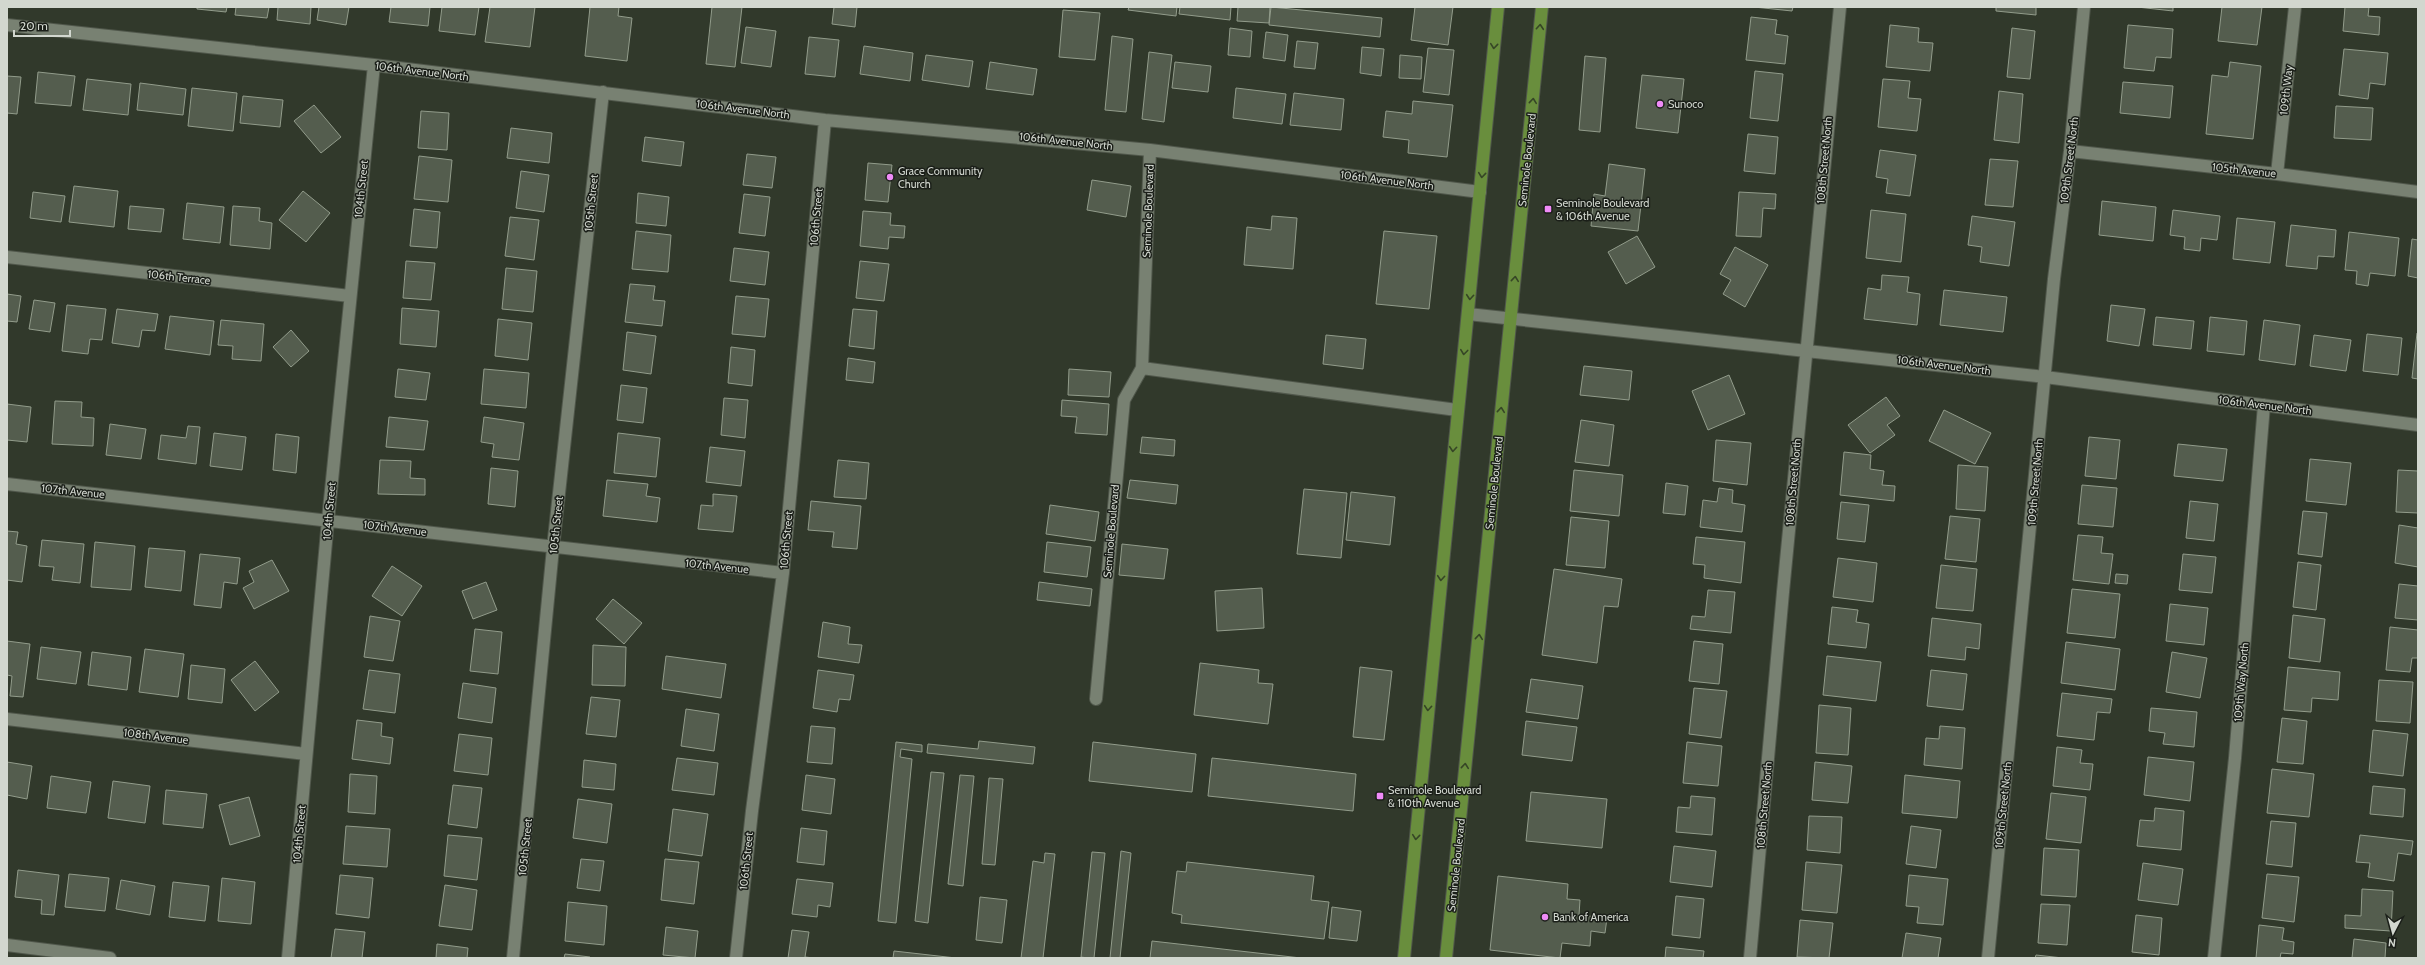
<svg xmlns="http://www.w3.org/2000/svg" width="2425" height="965" font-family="Cabin,sans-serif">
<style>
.building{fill:#545d4e;stroke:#929c8b}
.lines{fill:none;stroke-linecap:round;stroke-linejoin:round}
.minor-casing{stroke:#50574b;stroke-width:14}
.primary-casing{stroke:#50574b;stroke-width:14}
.minor{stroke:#788172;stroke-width:12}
.primary{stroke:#698e3d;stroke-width:12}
.oneway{stroke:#364626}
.poi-dot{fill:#ef8bf7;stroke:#1b1f19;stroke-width:1.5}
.labels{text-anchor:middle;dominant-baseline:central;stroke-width:3;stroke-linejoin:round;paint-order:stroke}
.street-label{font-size:11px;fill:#d2d7cf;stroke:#1b1f19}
.poi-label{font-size:11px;fill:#d2d7cf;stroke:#1b1f19;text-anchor:start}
</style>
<rect width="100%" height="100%" fill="#31392b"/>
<path class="building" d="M197,7H227L226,12L197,9Z
M236,7H269L267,18L235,15Z
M278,7H311L310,24L277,20Z
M319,7H349L346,25L317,20Z
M391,7H430L428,26L389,22Z
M442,7H479L475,35L439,31Z
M490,7H535L530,47L485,42Z
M590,7H619L618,16L632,18L627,61L585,56Z
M712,7H742L735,67L706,64Z
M834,7H857L855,27L832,24Z
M1129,7H1177L1176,16L1128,10Z
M1180,7H1231L1230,20L1179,14Z
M1238,7H1270L1269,23L1237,21Z
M1271,7L1382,18L1380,37L1269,25Z
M1415,7H1453L1448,45L1411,40Z
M1754,7H1793L1792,11Z
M1996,7H2036V15L1996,11Z
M2137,7H2173V11Z
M2222,7H2262L2257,45L2218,41Z
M2345,7H2369L2368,16L2380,17L2379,35L2343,31Z
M1063,10L1100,13L1095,60L1059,57Z
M1751,17L1777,20L1775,34L1788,36L1785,64L1746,60Z
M1890,25L1919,28L1918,42L1933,43L1930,71L1886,67Z
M2128,25L2173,29L2171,58L2156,57L2154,71L2124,68Z
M746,27L776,31L771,67L741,63Z
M1230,28L1252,31L1250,57L1228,55Z
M2012,28L2035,31L2030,79L2007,77Z
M1266,32L1288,35L1285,61L1263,58Z
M1112,36L1133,39L1126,112L1105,110Z
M809,37L839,40L835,77L805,74Z
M1297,41L1318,43L1315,69L1294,67Z
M864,46L913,53L910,81L860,74Z
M1362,47L1384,49L1381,76L1360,73Z
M1428,48L1454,50L1449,95L1423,92Z
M2344,49L2388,53L2385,85L2370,83L2368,99L2339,95Z
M1149,52L1172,55L1164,122L1142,119Z
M926,55L973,61L969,87L922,80Z
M1400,55L1422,57L1421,79L1399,78Z
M1585,56L1606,58L1600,132L1579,130Z
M990,62L1037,69L1033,95L986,89Z
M1175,62L1211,66L1208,92L1172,88Z
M2230,62L2261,66L2253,139L2206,134L2212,75L2228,77Z
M1755,71L1783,74L1778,121L1750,118Z
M38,72L75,76L71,106L35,103Z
M1642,75L1684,79L1678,133L1636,128Z
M7,76L21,77L17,114L7,113Z
M87,79L131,84L128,115L83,110Z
M1883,79L1910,81L1908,98L1921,99L1917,131L1878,127Z
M2123,82L2173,86L2170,118L2120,113Z
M140,83L186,89L183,115L137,110Z
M192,88L237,93L233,131L188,126Z
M1236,88L1286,94L1282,124L1233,118Z
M1999,91L2023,94L2019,143L1994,140Z
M1294,93L1344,99L1341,130L1290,125Z
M243,96L283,100L280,127L240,123Z
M1413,101L1453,105L1447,157L1408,153L1409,140L1383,137L1386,111L1412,114Z
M314,105L341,137L321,153L294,121Z
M2336,106L2373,108L2371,140L2334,138Z
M421,111L449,113L447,150L418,148Z
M511,128L552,133L549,163L507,158Z
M1748,134L1778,137L1775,174L1744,171Z
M645,137L684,142L681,166L642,161Z
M1880,150L1916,155L1910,196L1886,193L1888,179L1876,177Z
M747,154L776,157L772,188L743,185Z
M419,156L452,160L448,202L414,199Z
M1990,159L2018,161L2013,207L1985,205Z
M868,163L892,165L888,202L865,200Z
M1609,164L1645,169L1638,231L1591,226L1594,194L1605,196Z
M521,171L549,175L544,212L516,208Z
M1092,180L1131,186L1126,217L1087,210Z
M74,186L118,191L114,227L69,222Z
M303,191L330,213L306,242L279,220Z
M33,192L65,196L61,222L30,218Z
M1739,192L1776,194L1775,209L1763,208L1761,237L1736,236Z
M638,193L669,197L666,226L636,223Z
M744,194L770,197L765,236L739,233Z
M2102,201L2156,207L2153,241L2099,235Z
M187,203L224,207L220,243L183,239Z
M130,206L164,209L161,232L128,229Z
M233,206L260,208L259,221L272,223L270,249L230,245Z
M414,209L440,212L437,248L410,246Z
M1871,210L1906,214L1901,262L1866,258Z
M2173,210L2220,216L2217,240L2201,238L2200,251L2184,249L2185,237L2170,235Z
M863,211L891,213L890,225L905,226L904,238L889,237L888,249L860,246Z
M1272,216L1297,218L1293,269L1244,265L1247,227L1271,230Z
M1972,216L2015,222L2009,266L1980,262L1982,247L1968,245Z
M510,217L539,220L534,260L505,256Z
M2237,218L2275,222L2270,263L2233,259Z
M2291,225L2336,230L2334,257L2318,256L2317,269L2286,266Z
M636,231L671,235L668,272L632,269Z
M1384,231L1437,236L1429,309L1376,304Z
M2349,232L2399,238L2395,276L2370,273L2368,286L2356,284L2357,271L2345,270Z
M1637,236L1655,267L1626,284L1608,252Z
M2412,239L2418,240V278L2408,276Z
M1735,247L1768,265L1745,307L1723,294L1731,280L1720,274Z
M734,248L769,252L765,285L730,281Z
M406,261L435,263L431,300L403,298Z
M860,261L889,264L884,301L856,298Z
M506,268L537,271L533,312L502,309Z
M1882,275L1909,277L1907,292L1920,294L1917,325L1864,319L1868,288L1881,290Z
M630,284L655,286L653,300L665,301L662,326L625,322Z
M1944,290L2007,297L2003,332L1940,325Z
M7,294L21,296L17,322L7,321Z
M736,296L769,299L765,337L732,334Z
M34,300L55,303L50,332L29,329Z
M67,305L106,309L102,340L90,339L88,354L62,351Z
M2111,305L2145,309L2139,346L2107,341Z
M402,308L439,311L436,347L400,344Z
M117,309L158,314L155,331L142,330L139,347L112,343Z
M853,309L877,311L874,349L849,346Z
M170,316L214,321L210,355L165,349Z
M2156,317L2194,321L2191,349L2153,345Z
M2210,317L2247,321L2244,355L2207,351Z
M498,319L532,323L528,360L495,356Z
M221,320L264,324L261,361L232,359L233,346L218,345Z
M2264,320L2300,325L2295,365L2259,360Z
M291,330L309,351L291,367L273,347Z
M627,332L656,336L651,374L623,370Z
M2417,333H2418V379L2412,378Z
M2367,334L2402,338L2398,375L2363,371Z
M1326,335L1366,339L1363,369L1323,364Z
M2314,335L2351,340L2346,371L2310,366Z
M731,347L755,350L752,386L728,383Z
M848,358L875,362L873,383L846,380Z
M1584,366L1632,371L1629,400L1580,395Z
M398,369L430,373L426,400L395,397Z
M484,369L529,373L526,408L481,404Z
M1069,369L1111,372L1109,397L1068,395Z
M1729,375L1745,414L1708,430L1692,391Z
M621,385L647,388L643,423L617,420Z
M1886,397L1900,416L1887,425L1895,435L1870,453L1848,425Z
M724,398L748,400L745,438L721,435Z
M1062,400L1109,404L1107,435L1075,433L1077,417L1061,416Z
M55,401L82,402L81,417L94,418L93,446L52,444Z
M7,404L31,407L27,442L7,440Z
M1944,410L1991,433L1975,464L1929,441Z
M389,417L428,421L424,450L386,447Z
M484,417L524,423L519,460L492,457L494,444L481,442Z
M1581,420L1614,425L1609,466L1575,462Z
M110,424L146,429L141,459L106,455Z
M188,426L200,427L196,464L158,459L161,435L186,438Z
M214,433L246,437L242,470L210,466Z
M618,433L660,438L656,477L614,473Z
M276,434L299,437L296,473L273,470Z
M1142,437L1175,440L1174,456L1140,453Z
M2089,437L2120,440L2116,479L2085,476Z
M1716,440L1751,443L1747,485L1713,481Z
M2178,444L2227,449L2223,481L2174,476Z
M710,447L745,451L741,486L706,482Z
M1844,452L1871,455L1870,469L1884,471L1882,485L1895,486L1894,501L1840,495Z
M2310,459L2351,463L2346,505L2306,501Z
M380,460L411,461L410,478L425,479V495L378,494Z
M838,460L869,463L866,499L834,497Z
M1958,465L1988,467L1985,511L1956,509Z
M491,468L518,471L515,507L488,504Z
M1574,470L1623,475L1619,516L1570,511Z
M2398,470L2418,471V513L2396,512Z
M607,480L648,484L646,496L660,498L657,522L603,516Z
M1130,480L1178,485L1176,504L1127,498Z
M1666,483L1688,486L1685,515L1663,513Z
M2082,485L2117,488L2113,527L2078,524Z
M1719,488L1733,490L1732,503L1745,505L1742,532L1700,527L1703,500L1717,502Z
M1304,489L1347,493L1341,558L1297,554Z
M1351,492L1395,497L1390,545L1346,540Z
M713,494L737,496L733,532L698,529L701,505L713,506Z
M811,501L861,506L857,549L832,547L834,532L808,530Z
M2190,501L2218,504L2214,541L2186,538Z
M1841,502L1869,505L1865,542L1837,539Z
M1050,505L1099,512L1095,541L1046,534Z
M2303,511L2327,513L2322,557L2298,554Z
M1950,516L1980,519L1976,562L1945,559Z
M1571,517L1609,521L1605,568L1566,565Z
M2399,525L2418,528V567L2395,563Z
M7,531L18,532L16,544L27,546L22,582L7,580Z
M2078,535L2103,537L2101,553L2113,554L2109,584L2073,580Z
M1696,537L1745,542L1741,583L1704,578L1705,565L1693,564Z
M42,540L84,544L80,583L52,580L54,567L39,566Z
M95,542L135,546L131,590L91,587Z
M1047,542L1091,547L1087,577L1044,572Z
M1122,544L1168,549L1164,579L1119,575Z
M149,548L185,551L181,591L145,587Z
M200,554L240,558L237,584L224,582L221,608L194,605Z
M2183,554L2216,557L2212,593L2179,590Z
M1838,558L1877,563L1873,602L1833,597Z
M272,560L289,591L254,609L243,588L254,582L249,571Z
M2298,562L2321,565L2316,610L2293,607Z
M1941,565L1977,569L1973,611L1936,608Z
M392,566L422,586L402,616L372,596Z
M1554,569L1622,579L1618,607L1604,606L1597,663L1542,655Z
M2116,574L2128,575L2127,584L2115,583Z
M486,582L497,610L473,619L462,591Z
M1039,582L1092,589L1090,606L1037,600Z
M2399,584L2418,586V620L2395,618Z
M1262,588L1264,628L1217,631L1215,591Z
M2072,589L2120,594L2115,638L2067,633Z
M1708,590L1735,592L1731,633L1690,629L1692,616L1705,617Z
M613,599L642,623L624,644L596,619Z
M2170,604L2208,608L2204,645L2166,641Z
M1832,607L1858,610L1856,622L1869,624L1866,648L1828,644Z
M2293,615L2325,619L2320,662L2289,658Z
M370,616L400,621L393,661L364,657Z
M1932,618L1981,624L1979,649L1966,647L1965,660L1928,656Z
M823,622L850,627L848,644L862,645L859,663L818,657Z
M2390,627L2418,630V658H2412L2410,672L2386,670Z
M475,629L502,632L498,674L470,671Z
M7,641L30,644L23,697L10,696L12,676L7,675Z
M1694,641L1723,644L1719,684L1689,681Z
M2066,642L2120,649L2115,690L2061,683Z
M593,645L626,647L625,686L592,685Z
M41,647L81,652L76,684L37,679Z
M145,649L184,654L178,697L139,692Z
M92,652L131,657L127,690L88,685Z
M2172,652L2207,658L2200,698L2166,692Z
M666,656L726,664L721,698L662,689Z
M1827,656L1881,662L1876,701L1823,695Z
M255,661L279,692L255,711L231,680Z
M1200,663L1259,670L1258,683L1273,684L1268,724L1194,715Z
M191,665L225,669L222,703L188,699Z
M1360,667L1392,671L1384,740L1353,737Z
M2288,667L2340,672L2338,700L2312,698L2311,712L2284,710Z
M369,670L400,674L395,713L363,709Z
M818,670L854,675L850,700L839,699L837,712L813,708Z
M1931,670L1967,674L1963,710L1927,706Z
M1531,679L1583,686L1578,719L1526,712Z
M2379,680L2413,682L2410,723L2376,721Z
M463,683L496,688L492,723L458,718Z
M1694,688L1727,691L1721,738L1689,734Z
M2062,693L2112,699L2110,713L2097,712L2094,740L2057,736Z
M591,697L620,700L616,737L586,734Z
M1819,705L1851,708L1848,755L1816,753Z
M2151,708L2197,712L2194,747L2163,744L2165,733L2149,731Z
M686,709L719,714L714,751L681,746Z
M2282,718L2307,721L2303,764L2277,762Z
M357,720L382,723L381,736L393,738L390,764L352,759Z
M1526,721L1577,727L1572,761L1522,755Z
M811,726L835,728L832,764L807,762Z
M1940,726L1965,728L1962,769L1924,765L1926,738L1939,739Z
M2373,730L2408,734L2403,776L2369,772Z
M459,734L492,738L488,775L454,771Z
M979,741L1035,747L1033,764L927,753L928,744L978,749Z
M896,742L922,745V752L901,749L900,757L912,759L896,923L878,921Z
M1093,742L1196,754L1192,792L1089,781Z
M1687,742L1722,746L1718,786L1683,783Z
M2057,747L2082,750L2080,763L2093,764L2090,790L2053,786Z
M2148,757L2194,762L2190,801L2144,795Z
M677,758L718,763L714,795L672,790Z
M1212,758L1356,774L1353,811L1208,796Z
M584,760L616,764L614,790L582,787Z
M7,762L32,766L27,799L7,795Z
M1815,762L1852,766L1848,803L1812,800Z
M2272,769L2314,774L2309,817L2267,813Z
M931,772L944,773L928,923L915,921Z
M350,774L377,776L375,814L348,812Z
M806,775L835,779L831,814L802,810Z
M960,775L974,776L963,886L948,884Z
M1905,775L1960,781L1957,818L1902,813Z
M51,776L91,782L86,813L47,808Z
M989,778L1003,779L995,865L982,864Z
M113,781L150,786L145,823L108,818Z
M453,785L482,788L477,828L448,824Z
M2373,786L2405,789L2403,817L2370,814Z
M166,790L207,794L203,828L163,824Z
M1531,792L1607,799L1602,848L1526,841Z
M2051,793L2086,797L2081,843L2046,839Z
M1691,796L1715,798L1712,835L1676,832L1678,807L1690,808Z
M249,797L260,836L230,845L219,805Z
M578,799L612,804L607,843L573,838Z
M2155,808L2184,811L2181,850L2137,846L2140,820L2154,821Z
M673,809L708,814L702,856L668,851Z
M1809,816L1842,817L1840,853L1807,850Z
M2271,821L2296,823L2292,867L2266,864Z
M346,826L390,829L387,867L343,864Z
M1911,826L1941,830L1936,868L1906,864Z
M801,828L827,831L824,865L797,862Z
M448,835L482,838L477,880L444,876Z
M2360,835L2413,841L2411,855L2398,853L2394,881L2368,877L2370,863L2356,862Z
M1674,846L1716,851L1712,887L1670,882Z
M2044,848L2079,850L2076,897L2041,895Z
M1121,851L1131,853L1120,958H1110Z
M1092,852L1105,853L1094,958H1088L1081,957Z
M1045,853L1055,854L1043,958H1021L1033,861L1044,863Z
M581,859L604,861L600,891L577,888Z
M665,859L699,862L694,904L661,900Z
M1187,862L1314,876L1311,900L1329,902L1324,939L1181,923L1182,915L1172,913L1177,871L1186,872Z
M1806,862L1842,865L1837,913L1802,910Z
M2143,863L2183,869L2178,905L2138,900Z
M18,870L59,875L54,915L41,914L42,900L15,897Z
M69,874L109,878L105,911L65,907Z
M2267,874L2299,877L2294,922L2262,918Z
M340,875L373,878L369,918L336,914Z
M1909,875L1948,879L1943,925L1917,923L1919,907L1906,906Z
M1498,876L1568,884L1567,899L1580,900L1579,915L1607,918L1605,933L1591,931L1590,946L1562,943L1560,958L1490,950Z
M222,878L255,882L251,924L218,921Z
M797,879L833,883L830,907L818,905L817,917L792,914Z
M121,880L155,886L150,915L116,909Z
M173,882L209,886L205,921L169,917Z
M445,885L477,890L472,930L439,926Z
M2362,889L2393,891L2391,931L2345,928V915L2361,916Z
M1676,896L1704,899L1700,938L1672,935Z
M980,897L1007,900L1002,943L976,940Z
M568,902L607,906L604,945L565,941Z
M2041,904L2070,905L2067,945L2038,943Z
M1332,907L1361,911L1357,941L1329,938Z
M2136,915L2162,918L2159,955L2132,952Z
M1800,920L1833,923L1829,958L1797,957Z
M2259,925L2284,928L2282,940L2294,942L2293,954L2281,953L2280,958H2256Z
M666,927L698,931L695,958L663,955Z
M335,929L365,932L362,958H331Z
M792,930L809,932L805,957L814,958H788Z
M1906,933L1941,938L1938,958H1902Z
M2354,939L2386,943L2385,958H2352Z
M1152,941L1301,958H1150Z
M437,944L468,948L467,958H436Z
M1666,947L1704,951L1703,958H1665Z
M894,951L956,958H893Z
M565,954L590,957V958H564Z
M2036,955L2063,958H2035Z"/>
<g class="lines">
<g class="minor-casing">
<path id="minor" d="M7,25L374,65L825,120L1150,150L1480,192
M2070,151L2277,174L2418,192
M2277,174L2295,7
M7,257L350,296
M1468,314L2045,377L2418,425
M1142,368L1457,410
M7,484L783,573
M1096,699L1124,400L1142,368L1150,150
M7,719L306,754
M7,945L110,958
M288,958L328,520L374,65
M513,958L553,548L603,92
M736,958L752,811L783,573L825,120
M1750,958L1783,592L1840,7
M1988,958L2054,279L2070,151L2084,7
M2214,958L2235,758L2264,405"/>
</g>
<g class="primary-casing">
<path id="primary" d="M1404,958L1498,7
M1446,958L1542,7"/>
</g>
<use href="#minor" class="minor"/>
<use href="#primary" class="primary"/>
</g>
<defs><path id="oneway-chevron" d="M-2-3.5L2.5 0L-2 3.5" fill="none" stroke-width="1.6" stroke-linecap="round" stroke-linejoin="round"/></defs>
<g class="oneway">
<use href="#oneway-chevron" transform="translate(1540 27) rotate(-85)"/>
<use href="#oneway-chevron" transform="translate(1494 46) rotate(96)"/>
<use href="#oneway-chevron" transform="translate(1533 101) rotate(-84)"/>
<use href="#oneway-chevron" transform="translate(1482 175) rotate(96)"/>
<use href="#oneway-chevron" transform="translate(1515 279) rotate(-84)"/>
<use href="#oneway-chevron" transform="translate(1470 297) rotate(95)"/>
<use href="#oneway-chevron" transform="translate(1464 352) rotate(97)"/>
<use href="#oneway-chevron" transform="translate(1501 410) rotate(-84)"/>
<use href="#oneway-chevron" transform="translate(1453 449) rotate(95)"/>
<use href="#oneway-chevron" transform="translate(1441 578) rotate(95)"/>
<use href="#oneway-chevron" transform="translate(1479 637) rotate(-84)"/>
<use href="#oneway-chevron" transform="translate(1428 708) rotate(95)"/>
<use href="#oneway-chevron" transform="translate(1465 766) rotate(-84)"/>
<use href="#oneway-chevron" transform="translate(1416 837) rotate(96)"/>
</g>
<g class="poi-dot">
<circle cx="1660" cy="104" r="4"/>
<circle cx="890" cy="177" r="4"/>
<rect x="1544" y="205" width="8" height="8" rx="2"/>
<rect x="1376" y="792" width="8" height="8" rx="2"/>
<circle cx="1545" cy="917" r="4"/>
</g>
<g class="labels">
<g class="street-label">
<text transform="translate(422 71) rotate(7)">106th Avenue North</text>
<text transform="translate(2286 90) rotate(-84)">109th Way</text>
<text transform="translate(743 109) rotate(7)">106th Avenue North</text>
<text transform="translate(1066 141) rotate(6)">106th Avenue North</text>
<text transform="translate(1527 160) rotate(-84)">Seminole Boulevard</text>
<text transform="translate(1824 160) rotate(-85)">108th Street North</text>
<text transform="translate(2069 160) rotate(-83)">109th Street North</text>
<text transform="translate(2244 170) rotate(6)">105th Avenue</text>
<text transform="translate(1387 180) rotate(7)">106th Avenue North</text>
<text transform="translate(361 189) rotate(-84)">104th Street</text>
<text transform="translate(591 203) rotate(-84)">105th Street</text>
<text transform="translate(1148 211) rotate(-88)">Seminole Boulevard</text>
<text transform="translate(816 217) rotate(-85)">106th Street</text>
<text transform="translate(179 277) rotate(6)">106th Terrace</text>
<text transform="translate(1944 365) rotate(7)">106th Avenue North</text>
<text transform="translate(2265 405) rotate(7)">106th Avenue North</text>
<text transform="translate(1793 482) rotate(-85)">108th Street North</text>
<text transform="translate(2035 482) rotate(-85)">109th Street North</text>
<text transform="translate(1494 483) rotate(-84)">Seminole Boulevard</text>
<text transform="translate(73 491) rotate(6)">107th Avenue</text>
<text transform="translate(329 511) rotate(-85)">104th Street</text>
<text transform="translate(556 525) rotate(-84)">105th Street</text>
<text transform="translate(395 528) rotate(7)">107th Avenue</text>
<text transform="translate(1111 531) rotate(-85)">Seminole Boulevard</text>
<text transform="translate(786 540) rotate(-85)">106th Street</text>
<text transform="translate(717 566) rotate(6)">107th Avenue</text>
<text transform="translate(2241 682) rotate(-85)">109th Way North</text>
<text transform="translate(156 736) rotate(7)">108th Avenue</text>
<text transform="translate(1764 805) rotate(-85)">108th Street North</text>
<text transform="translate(2003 805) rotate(-84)">109th Street North</text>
<text transform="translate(299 834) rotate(-85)">104th Street</text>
<text transform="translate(525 847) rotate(-84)">105th Street</text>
<text transform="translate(746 861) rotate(-84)">106th Street</text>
<text transform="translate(1456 865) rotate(-84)">Seminole Boulevard</text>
</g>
<g class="poi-label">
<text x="1668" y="104">Sunoco</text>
<text x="898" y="171">Grace Community<tspan x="898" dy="13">Church</tspan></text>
<text x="1556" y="203">Seminole Boulevard<tspan x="1556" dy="13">&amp; 106th Avenue</tspan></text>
<text x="1388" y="790">Seminole Boulevard<tspan x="1388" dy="13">&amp; 110th Avenue</tspan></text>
<text x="1553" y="917">Bank of America</text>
</g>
</g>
<rect width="2425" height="965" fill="none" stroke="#d2d7cf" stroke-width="16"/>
<g transform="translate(2393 933) rotate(186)" stroke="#1b1f19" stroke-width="3" paint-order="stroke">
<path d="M0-3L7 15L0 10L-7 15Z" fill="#d2d7cf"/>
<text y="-6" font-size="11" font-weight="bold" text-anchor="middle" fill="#d2d7cf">N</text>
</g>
<path d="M14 30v6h56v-6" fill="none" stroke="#d2d7cf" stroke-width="2"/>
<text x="20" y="30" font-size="12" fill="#d2d7cf" stroke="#1b1f19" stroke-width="3" paint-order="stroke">20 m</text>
</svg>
